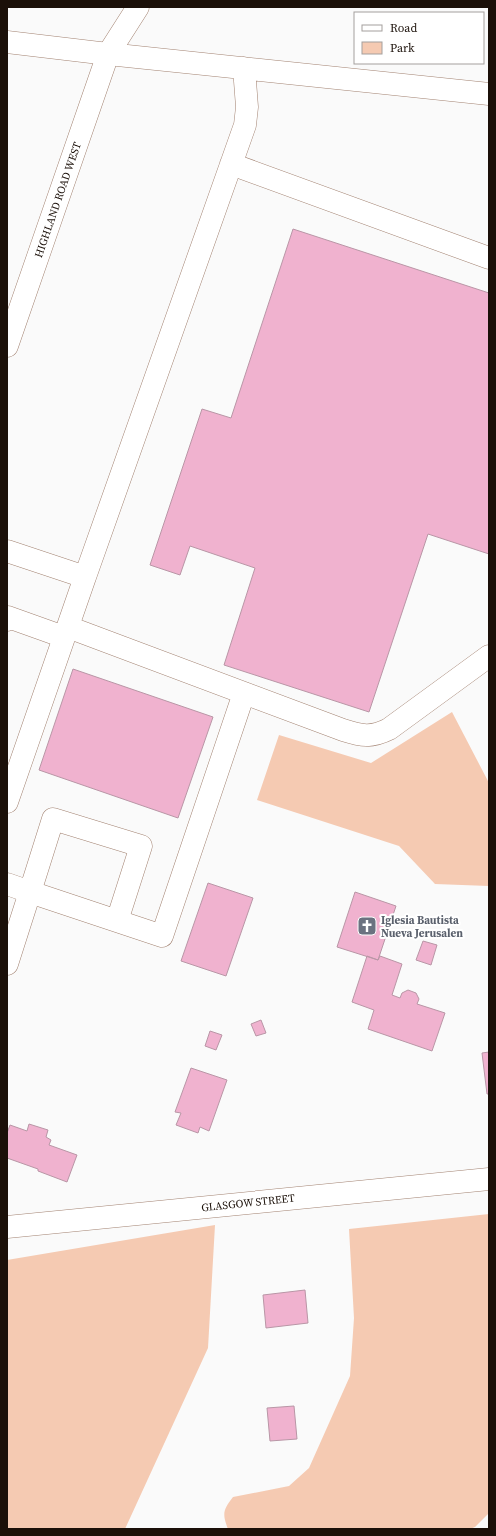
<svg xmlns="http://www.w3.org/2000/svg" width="496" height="1536" font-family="'Source Serif 4',serif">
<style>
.green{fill:#f5cab2}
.building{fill:#f0b2cf;stroke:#b996a6}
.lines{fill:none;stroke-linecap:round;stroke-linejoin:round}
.minor-casing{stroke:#a38372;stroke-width:23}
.major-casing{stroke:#a38372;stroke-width:23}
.minor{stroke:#fff;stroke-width:22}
.major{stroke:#fff;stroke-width:22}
.labels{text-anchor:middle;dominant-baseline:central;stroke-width:4;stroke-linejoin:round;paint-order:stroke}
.street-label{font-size:11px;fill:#1b1009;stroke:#fff}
.worship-label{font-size:11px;font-weight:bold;fill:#5b616d;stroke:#fff;text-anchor:start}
</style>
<rect width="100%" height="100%" fill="#fafafa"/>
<path class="green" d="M452,712L489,783V886L435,884L399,846L257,800L279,735L371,763Z
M489,1214V1513L475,1527L470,1529H228C222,1514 223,1510 233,1497L289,1486L309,1468L350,1376L354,1318L349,1229Z
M215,1225L208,1348L125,1529H7V1260Z"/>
<path class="building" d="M293,229L489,293V554L428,534L369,712L224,665L255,568L190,546L180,575L150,565L202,409L231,418Z
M73,669L213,717L178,818L39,770Z
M208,883L253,898L226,976L181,961Z
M355,892L396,906L378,960L337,947Z
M423,941L437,945L431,965L416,960Z
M367,956L378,960L380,956L402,964L392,995L400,998L402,993L408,990L416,993L419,999L417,1004L445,1013L432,1051L368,1029L374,1010L352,1002Z
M261,1020L266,1033L256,1036L251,1024Z
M210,1031L222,1035L216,1050L205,1046Z
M489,1052V1094H487L482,1053Z
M191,1068L227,1080L209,1131L200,1127L198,1133L176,1125L181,1113L175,1112Z
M29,1124L48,1130L46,1137L51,1140L49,1145L77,1155L67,1182L38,1171V1169L7,1158V1133L10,1125L27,1131Z
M305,1290L308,1323L266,1328L263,1295Z
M294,1406L297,1439L270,1441L267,1408Z"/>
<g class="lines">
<g class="minor-casing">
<path id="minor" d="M7,42L108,54L489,94
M231,164L489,258
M7,551L85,577L245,125L247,107L244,68
M7,620L8,617L64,637
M68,627L343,730C362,736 371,738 389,729L489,656
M7,802L85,577
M7,884L30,892L7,964
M117,921L141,846L53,819L30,892L162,936L244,693
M7,1227L489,1179"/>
</g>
<g class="major-casing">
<path id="major" d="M7,346L108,54L138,7"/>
</g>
<use href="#minor" class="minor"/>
<use href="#major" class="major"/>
</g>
<defs>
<g id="church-square" transform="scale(1)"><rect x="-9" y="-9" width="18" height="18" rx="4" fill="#6b7280" stroke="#fff"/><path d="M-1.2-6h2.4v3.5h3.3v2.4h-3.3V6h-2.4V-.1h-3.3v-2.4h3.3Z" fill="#fff"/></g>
</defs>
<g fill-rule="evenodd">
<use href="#church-square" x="367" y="926"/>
</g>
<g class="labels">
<g class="street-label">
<text transform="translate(58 200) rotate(-71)">HIGHLAND ROAD WEST</text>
<text transform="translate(248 1203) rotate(-6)">GLASGOW STREET</text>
</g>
<g class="worship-label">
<text x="381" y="920">Iglesia Bautista<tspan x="381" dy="13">Nueva Jerusalen</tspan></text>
</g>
</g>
<rect width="496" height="1536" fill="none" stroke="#1b1009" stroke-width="16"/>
<rect x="354" y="12" width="130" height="52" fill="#ffffff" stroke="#a49f9d"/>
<rect x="362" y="25" width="20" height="6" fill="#ffffff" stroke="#a49f9d"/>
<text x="390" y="32" font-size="12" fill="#1b1009">Road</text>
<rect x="362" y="42" width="20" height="12" fill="#f5cab2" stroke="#a49f9d"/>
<text x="390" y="52" font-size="12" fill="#1b1009">Park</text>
</svg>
